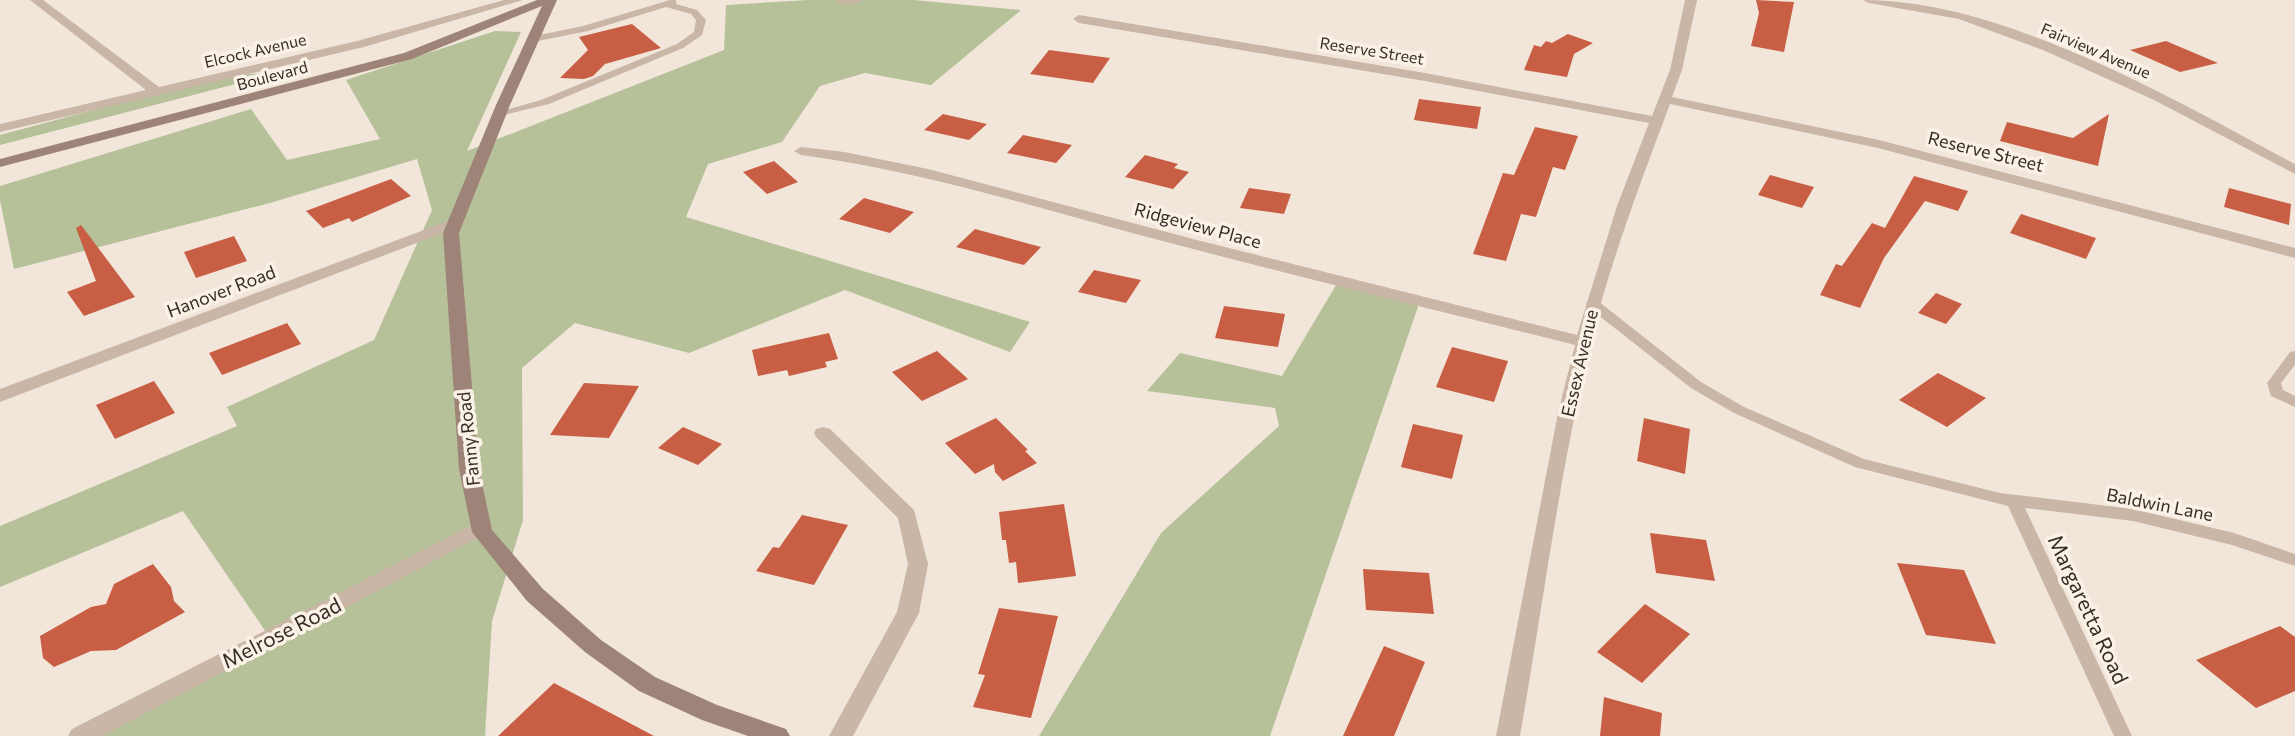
<svg xmlns="http://www.w3.org/2000/svg" width="2295" height="736" font-family="Commissioner,sans-serif">
<style>
.green{fill:#b6c19a}
.building{fill:#c85e43}
.lines{fill:none;stroke-linecap:round;stroke-linejoin:round}
.service{fill:#cab6a6;fill-rule:evenodd}
.minor{fill:#cab6a6;fill-rule:evenodd}
.secondary{fill:#9e8478;fill-rule:evenodd}
.labels{text-anchor:middle;dominant-baseline:central;stroke-width:7;stroke-linejoin:round;paint-order:stroke}
.far-street-label{font-size:16px;fill:#372c27;stroke:#faf1e7}
.street-label{font-size:18px;fill:#372c27;stroke:#faf1e7}
.near-street-label{font-size:21px;fill:#372c27;stroke:#faf1e7}
</style>
<rect width="100%" height="100%" fill="#f2e6db"/>
<path class="green" d="M808,0H914L1021,10L931,85L865,73L820,86L782,142L708,164L686,217L1030,322L1010,352L845,290L689,353L575,323L522,368L523,520L492,621L485,736H78L268,635L183,511L0,587V526L237,426L227,407L374,340L432,210L417,159L270,203L14,269L0,200V186L251,109L287,160L380,139L346,80L495,31L521,32L467,151L724,50L726,5Z
M286,71L0,145V135L217,77Z
M1339,280L1420,301L1270,736H1039L1161,533L1279,426L1275,408L1147,391L1180,353L1282,376Z"/>
<path class="building" d="M1756,0L1794,2L1784,52L1751,46L1759,13Z
M632,24L661,48L605,64L593,76L584,79L560,78L588,50L579,37Z
M1568,34L1593,43L1574,54L1567,77L1524,70L1534,45L1541,47L1546,41L1552,43Z
M2166,41L2218,63L2180,72L2130,50Z
M1049,50L1110,58L1093,83L1030,74Z
M1419,99L1481,107L1477,129L1414,120Z
M943,114L987,124L969,140L924,130Z
M2109,114L2098,166L2000,141L2007,122L2073,138Z
M1535,127L1578,136L1565,170L1553,167L1536,217L1521,214L1506,261L1473,254L1503,173L1514,175Z
M1023,135L1072,145L1056,163L1007,153Z
M1145,155L1178,164L1174,168L1189,172L1173,189L1125,177Z
M774,161L798,182L767,194L743,172Z
M1770,175L1814,187L1802,208L1758,195Z
M1914,176L1968,191L1958,211L1925,201L1884,258L1860,308L1820,295L1836,264L1842,266L1872,223L1885,228Z
M391,179L411,196L352,222L349,218L323,228L306,211Z
M1249,188L1291,194L1284,214L1240,208Z
M2229,188L2291,204L2289,225L2224,207Z
M864,198L914,212L890,233L839,219Z
M2021,214L2096,238L2086,259L2010,233Z
M81,225L135,297L84,316L67,292L96,281L76,228Z
M975,229L1041,247L1024,265L956,247Z
M234,236L247,261L196,278L184,252Z
M1094,270L1141,280L1126,303L1078,292Z
M1936,293L1962,304L1946,324L1918,313Z
M1224,306L1285,314L1278,347L1215,338Z
M287,323L301,344L222,375L209,353Z
M829,333L838,359L825,362L827,367L789,376L787,370L758,376L752,350Z
M1452,347L1508,361L1494,402L1436,387Z
M937,351L968,379L922,401L892,372Z
M1938,373L1986,398L1947,427L1899,400Z
M154,381L175,413L115,439L96,405Z
M584,383L639,386L609,438L550,435Z
M996,418L1028,450L1025,451L1037,463L1003,481L995,472L994,464L975,474L945,443Z
M1644,418L1690,429L1685,474L1637,461Z
M1413,424L1463,435L1452,479L1401,467Z
M683,427L722,444L698,465L658,448Z
M1064,504L1076,576L1018,583L1016,562L1009,563L1006,540H1002L999,512Z
M802,515L848,525L814,585L756,571L773,547L779,548Z
M1650,533L1706,540L1715,581L1656,573Z
M1897,563L1964,570L1996,644L1926,635Z
M153,564L171,587L174,601L185,612L116,650L91,651L54,667L43,658L40,636L91,607L106,604L114,584Z
M1363,569L1429,573L1434,614L1366,610Z
M1645,604L1690,634L1642,683L1597,652Z
M999,608L1058,616L1031,718L973,707L985,675L978,674Z
M2280,626L2295,637V691L2256,708L2196,660Z
M1384,646L1425,662L1394,736H1343Z
M554,683L654,736H498Z
M1604,697L1662,713L1660,736H1600Z"/>
<g class="lines">
<path class="service" d="M670,0H676V4L697,10L706,20L702,35L683,48L549,104L500,116L495,113L541,100L677,44L694,32L696,20L691,14L666,7L588,31L533,42L530,41V37L583,26Z
M1593,300L1598,301L1701,382L1744,407L1864,459L2000,493L2133,509L2234,533L2295,554V566L2232,545L2133,521L2025,508L2132,736H2114L2008,506L1855,467L1734,413L1691,388L1588,307L1586,304L1588,301Z
M2295,351V365L2281,383L2283,390L2295,396V407L2271,396L2267,383L2290,352Z"/>
<path class="minor" d="M30,0H43L159,87L357,41L504,0H523L364,47L0,132V124L146,90Z
M835,0H863C857,5 841,5 835,0Z
M1685,0H1697L1682,70L1672,97L1879,140L2295,248V258L1878,148L1670,104C1646,168 1620,236 1601,303C1563,444 1545,593 1520,736H1496L1558,413L1575,345C1427,308 1279,272 1132,233C1022,203 914,170 801,155L794,151L801,147L844,152L928,169L1197,240L1577,335L1617,206L1649,123L1425,81L1079,23L1073,19L1079,15L1425,73L1652,116L1670,70Z
M1863,0C2004,0 2173,99 2295,164V174L2154,100L2043,50L1959,19L1869,3Z
M456,218L461,220L464,223L461,226L0,402V389Z
M823,427L830,429L914,510L928,564L919,613L853,736H829L897,612L908,564L898,518L816,437L814,433L816,429Z
M482,520L489,522L492,527L489,532L102,736H68L72,729Z"/>
<path class="secondary" d="M537,0H557L510,105L459,233L479,469L492,530L543,589L601,640L655,677L717,705L786,729L790,736H748L702,720L639,691L585,652L527,601L472,532L459,469L443,233L496,105L542,6L412,59L0,167V159L404,53Z"/>
</g>
<g class="labels">
<g class="far-street-label">
<text transform="translate(255 50) rotate(-13)">Elcock Avenue</text>
<text transform="translate(1372 50) rotate(9)">Reserve Street</text>
<text transform="translate(2096 50) rotate(23)">Fairview Avenue</text>
<text transform="translate(272 75) rotate(-15)">Boulevard</text>
</g>
<g class="street-label">
<text transform="translate(1986 151) rotate(14)">Reserve Street</text>
<text transform="translate(1198 225) rotate(15)">Ridgeview Place</text>
<text transform="translate(221 291) rotate(-21)">Hanover Road</text>
<text transform="translate(1579 363) rotate(-77)">Essex Avenue</text>
<text transform="translate(468 439) rotate(-96)">Fanny Road</text>
<text transform="translate(2160 504) rotate(11)">Baldwin Lane</text>
</g>
<g class="near-street-label">
<text transform="translate(2089 609) rotate(65)">Margaretta Road</text>
<text transform="translate(281 632) rotate(-27)">Melrose Road</text>
</g>
</g>
</svg>
